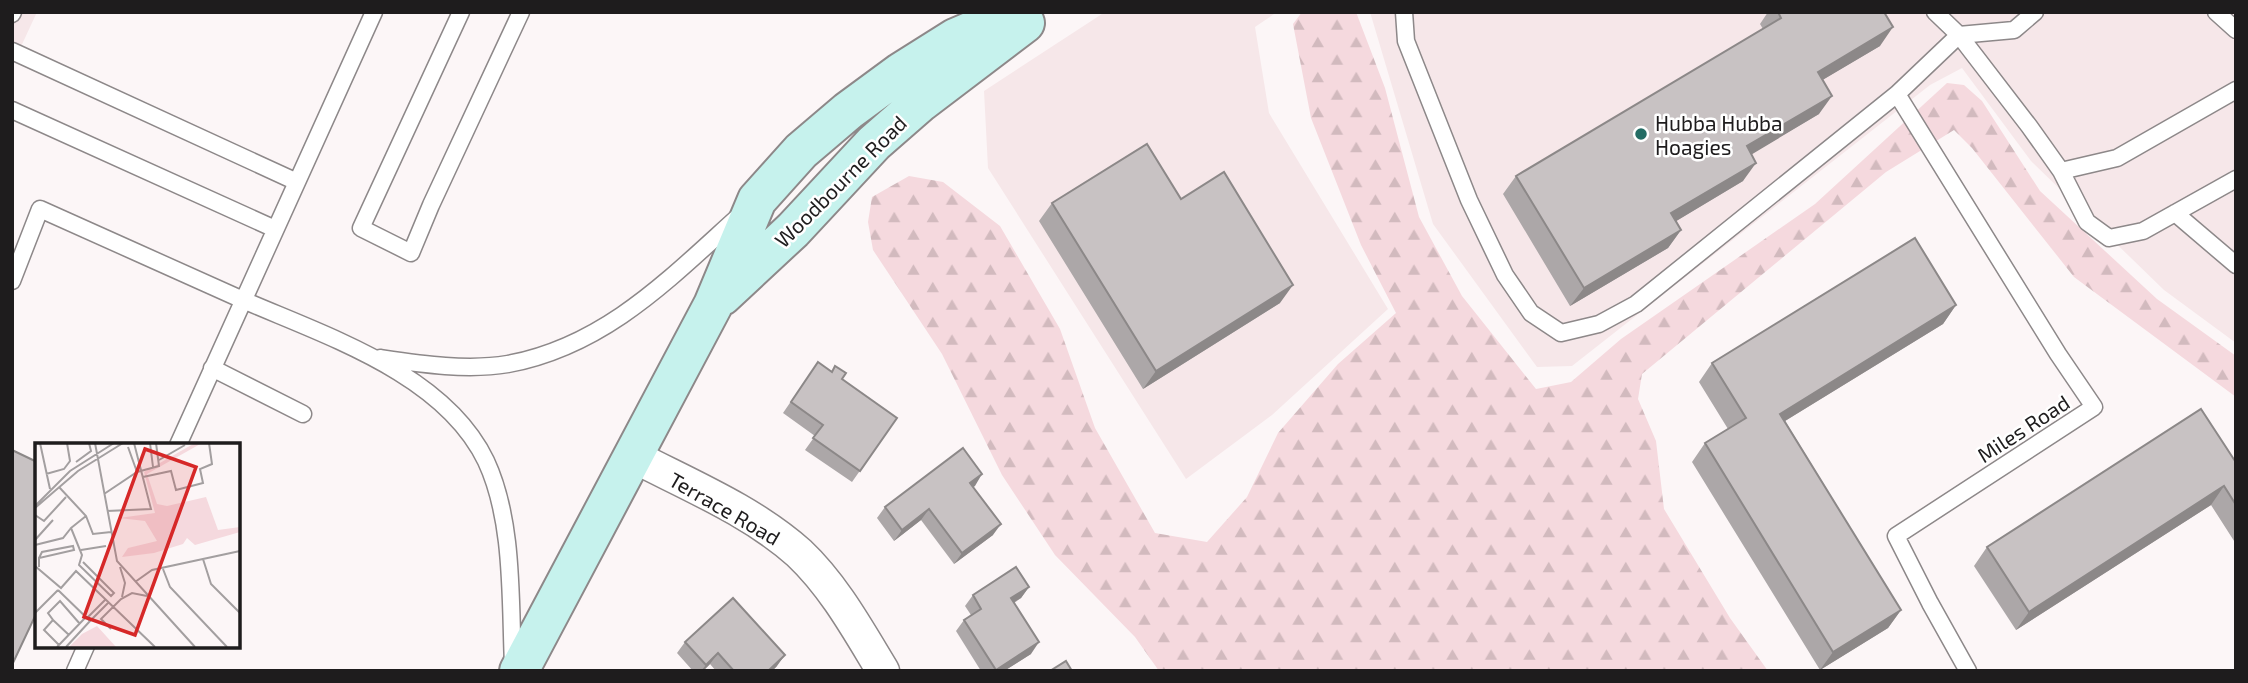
<svg xmlns="http://www.w3.org/2000/svg" width="2248" height="683" font-family="'Exo 2',sans-serif">
<style>
.built{fill:#f6e7e9}
.forest{fill:url(#forest-firs)}
.lines{fill:none;stroke-linecap:round;stroke-linejoin:round}
.lane-casing{stroke:#8d8889;stroke-width:19}
.street-casing{stroke:#8d8889;stroke-width:35}
.secondary-casing{stroke:#8d8889;stroke-width:42}
.lane{stroke:#fff;stroke-width:16}
.street{stroke:#fff;stroke-width:32}
.secondary{stroke:#c6f2ed;stroke-width:38}
.wall{fill:#aca7a8}
.shaded-wall{fill:#8c8888}
.building{fill:#c8c2c3;stroke:#8c8888;stroke-width:2}
.poi-dot{fill:#236c64;stroke:#fff;stroke-width:2.5}
.labels{text-anchor:middle;dominant-baseline:central;stroke-width:5;stroke-linejoin:round;paint-order:stroke}
.poi-label{font-size:21px;fill:#1e1c1d;stroke:#fff;text-anchor:start}
.street-label{font-size:21px;fill:#1e1c1d;stroke:#fff}
.inset-road{fill:none;stroke:#a39fa0;stroke-width:2}
.view{fill:#d62828;fill-opacity:0.15;stroke:#d62828;stroke-width:3.5}
.inset-edge{fill:none;stroke:#1e1c1d;stroke-width:3.5}
</style>
<defs>
<pattern id="forest-firs" width="22" height="20" patternUnits="userSpaceOnUse" patternTransform="scale(1.75)"><rect width="22" height="20" fill="#f5d9de"/><path d="M5 1l3.5 6h-7zM16 11l3.5 6h-7z" fill="#d2babe"/></pattern>
</defs>
<rect width="100%" height="100%" fill="#fcf6f7"/>
<path class="built" d="M12,12H37L12,66Z
M1105,12H1277L1255,27L1269,113L1388,309L1272,415L1186,479L988,168L984,91Z
M1370,12H2236V343L2164,290L2031,161L1962,68L1930,85L1572,366L1537,367L1433,224Z"/>
<path class="forest" d="M1302,12H1356L1385,88L1419,217L1462,296L1536,389L1571,382L1621,339L1815,204L1947,83L1964,85L1982,101L2040,191L2157,299L2236,356V397L2074,277L1972,148L1954,130L1886,172L1642,374L1638,399L1656,441L1664,509L1730,618L1768,671H1159L1135,637L1055,555L1002,475L942,354L873,250L868,222L872,197L909,176L943,182L1000,226L1060,329L1095,428L1155,533L1207,542L1247,497L1278,433L1338,364L1396,313L1361,245L1311,118L1293,24Z"/>
<g class="lines">
<g class="lane-casing">
<path id="lane" d="M461,12L361,228L411,253L431,205L521,12
M1404,12L1406,41L1469,200L1505,275L1531,313L1561,333L1599,324L1636,304L1897,94L1959,35L2014,30L2035,12
M1935,12L1959,35L2029,126L2061,171L2087,222L2109,238L2143,231L2236,179
M2216,12L2236,30
M12,14L13,12
M12,51L297,182
M1897,94L2058,354L2094,407L1896,536L1930,603L1968,671
M12,110L275,229
M2061,171L2117,158L2236,90
M2175,213L2236,265
M12,281L40,209C105,238 169,267 234,296C319,334 443,371 486,461C514,521 510,600 513,665
M380,358C421,364 467,371 508,364C605,346 669,279 739,216
M212,368L303,414
M178,445L374,12
M75,671L86,646"/>
</g>
<g class="street-casing">
<path id="street" d="M633,456C689,485 752,511 799,553C834,586 858,630 883,671"/>
</g>
<g class="secondary-casing">
<path id="secondary" d="M722,296L793,230L874,143L921,102L1025,23
M519,671L713,305L757,200L801,151L848,111L901,72L955,38L1016,12"/>
</g>
<use href="#lane" class="lane"/>
<use href="#street" class="street"/>
<use href="#secondary" class="secondary"/>
</g>
<path class="wall" d="M1768,12H1884L1880,46L1822,80L1819,114L1751,154L1743,181L1676,221L1681,230L1668,248L1570,306L1503,194L1516,176L1763,29L1760,24Z
M1181,199L1280,303L1143,389L1039,221L1052,203Z
M1956,305L1943,324L1785,421L1901,610L1888,628L1820,670L1692,462L1705,443L1728,429L1699,382L1712,363Z
M818,362L897,418L852,482L805,450L815,436L783,413Z
M2236,460V544L2211,505L2016,630L1974,566L1987,547Z
M975,486L973,487L993,535L954,564L921,520L894,541L877,518L885,507Z
M1029,587L1021,598L1014,603L1031,654L1004,671H981L956,631L964,620L971,615L965,606L973,595Z
M685,642L777,666L772,671H716L710,664L703,671H693L677,653Z"/>
<path class="shaded-wall" d="M1893,27L1880,46L1804,91L1818,72Z
M1832,96L1819,114L1734,165L1747,146Z
M1756,163L1743,181L1658,232L1671,213Z
M1681,230L1668,248L1570,306L1584,288Z
M1293,285L1280,303L1143,389L1156,371Z
M1956,305L1943,324L1767,432L1780,414Z
M982,474L975,486L962,494L970,483Z
M2224,486L2211,505L2016,630L2029,612Z
M929,509L921,520L894,541L902,530Z
M1001,524L993,535L954,564L962,553Z
M1029,587L1021,598L1003,609L1011,598Z
M1901,610L1888,628L1820,670L1833,652Z
M1039,642L1031,654L1004,671H995Z
M718,653L710,664L703,671H701L706,665Z
M785,655L777,666L772,671H768Z"/>
<path class="building" d="M1778,12H1884L1893,27L1818,72L1832,96L1747,146L1756,163L1671,213L1681,230L1584,288L1516,176L1781,18Z
M1147,144L1181,199L1224,172L1293,285L1156,371L1052,203Z
M1915,238L1956,305L1780,414L1901,610L1833,652L1705,443L1746,418L1712,363Z
M818,362L832,372L835,366L846,373L842,379L897,418L860,471L813,438L823,425L791,402Z
M2201,409L2235,461L2236,460V505L2224,486L2029,612L1987,547Z
M963,448L982,474L970,483L1001,524L962,553L929,509L902,530L885,507Z
M12,450L37,462V612L12,665Z
M1016,567L1029,587L1011,598L1039,642L996,670L964,620L981,609L973,595Z
M733,598L785,655L768,671H734L718,653L706,665L685,642Z
M1066,661L1072,671H1050Z"/>
<circle class="poi-dot" cx="1641" cy="134" r="7"/>
<g class="labels">
<g class="poi-label">
<text x="1655" y="122">Hubba Hubba<tspan x="1655" dy="24">Hoagies</tspan></text>
</g>
<g class="street-label">
<text transform="translate(840 181) rotate(-45)">Woodbourne Road</text>
<text transform="translate(2023 428) rotate(-33)">Miles Road</text>
<text transform="translate(725 508) rotate(30)">Terrace Road</text>
</g>
</g>
<g transform="translate(35 443)">
<rect width="205" height="205" fill="#fcf6f7"/>
<path d="M160,0H167L112,31L122,61L132,63L171,54L183,87L205,84V89L160,102L152,95L148,101L119,110L87,114L93,105L122,98L110,78L84,75L120,70L109,29ZM62,183L81,204H34L47,191Z" fill="#f5d9de"/>
<path class="inset-road" d="M5,0L15,46M60,0L82,118L160,204M115,0L118,24M93,4L102,29M124,17L150,2M41,19L56,8L54,0M11,31L29,26L35,18L32,0M108,34L136,28L141,47L168,40L165,26L177,21L174,0M24,44L51,73L58,91L76,89M69,51L102,29L124,23L121,0M0,63L35,28L79,0M0,65L43,28L88,0M72,68L116,66L99,0M0,72L9,78L31,54M0,97L18,77M0,102L28,95L36,85M46,107L71,103M168,116L176,141L205,170M48,119L79,150L76,153L44,122L47,112L36,85L51,73M0,123L26,145L41,128L120,204M4,124V115L39,107L38,103L7,109L4,115M85,124L90,140L87,154M128,126L135,144L192,204M100,139L117,127L205,108M23,147L55,178L74,159M0,170L23,147M52,175L70,157M18,177L34,192M76,186L66,176L86,156L97,150L112,153M24,202L9,187L18,177L13,170L25,158L45,181M22,204L51,174M31,204L55,178"/>
<path class="view" d="M110,6L161,24L100,192L49,174Z"/>
<rect width="205" height="205" class="inset-edge"/>
</g>
<rect width="2248" height="683" fill="none" stroke="#1e1c1d" stroke-width="28"/>
</svg>
